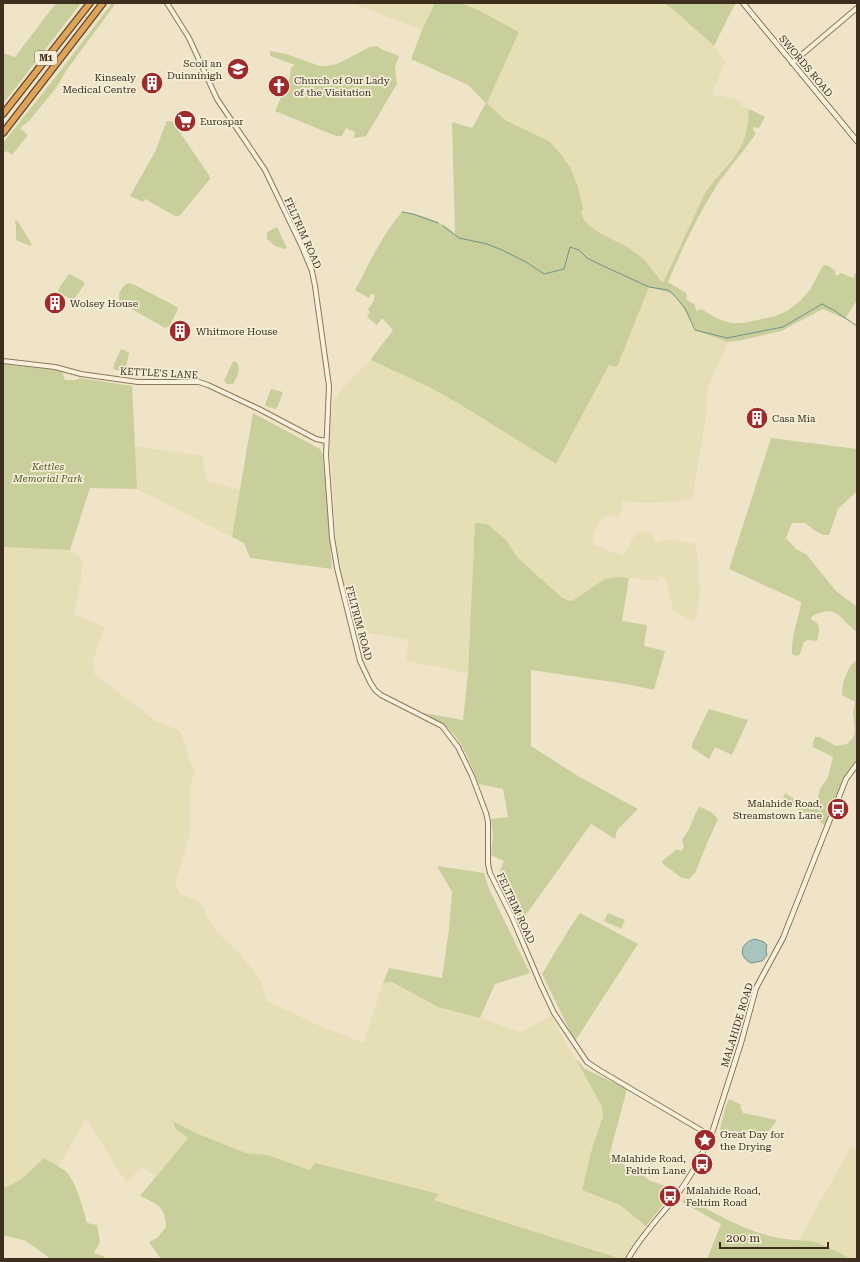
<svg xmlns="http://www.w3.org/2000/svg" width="860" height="1262" font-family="'Roboto Serif',serif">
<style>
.farmland{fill:#e6deb5}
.green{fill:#c9cf9b}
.water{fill:#a9c4bc;stroke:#6f938a}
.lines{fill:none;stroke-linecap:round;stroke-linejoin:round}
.stream{stroke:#6f938a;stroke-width:1}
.tertiary-casing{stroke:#8d765c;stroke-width:6}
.secondary-casing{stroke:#6f573f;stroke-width:6}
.motorway-casing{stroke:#5b4430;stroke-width:8}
.tertiary{stroke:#faf1dc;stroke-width:4}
.secondary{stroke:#faf1dc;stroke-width:4.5}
.motorway{stroke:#e0a458;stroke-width:5.5}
.labels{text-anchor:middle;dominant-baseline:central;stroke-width:3.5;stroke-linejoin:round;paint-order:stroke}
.shield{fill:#f7eed8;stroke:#756857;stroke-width:1}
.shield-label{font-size:9px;font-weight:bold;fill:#3d2e20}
.poi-label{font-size:10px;fill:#3d2e20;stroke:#f7eed8;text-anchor:start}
.street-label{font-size:10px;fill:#3d2e20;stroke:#f7eed8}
.park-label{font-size:10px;font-style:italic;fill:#4d5a26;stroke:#f7eed8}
</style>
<rect width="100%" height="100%" fill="#f0e4c8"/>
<path class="farmland" d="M351,3H435L422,30Z
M461,3H663L674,10L714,46L725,62L712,95L722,96L743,102L741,105L749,109L747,132L740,149L712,182L705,193L664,283L644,259L629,248L598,232L587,224L583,218L581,213L583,208L578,187L570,167L561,154L549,141L505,120L487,103L519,32L478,10Z
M649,287L673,294L680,303L697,331L728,342L708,388L705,421L692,500L649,503L622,501L620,518L612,515H608L602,518L594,532L592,544L623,556L633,538L638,533L643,531L650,532L656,543L662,540L675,539L696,544L700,593L695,620L694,621L678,614L673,610L666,580L659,575L660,581L616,577L605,579L572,601L567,600L561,597L518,558L506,540L475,523L468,673L406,661L409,640L356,631L338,568L329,435L331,414L332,412L334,399L344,387L371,359L373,361L431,388L461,405L556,464L609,365L617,367Z
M135,446L203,456L206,481L240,490L232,537L218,530L137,489Z
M3,547L70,550L83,560L80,584L74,614L105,627L92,662L95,675L156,721L180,731L185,743L188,757L195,771L190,788L189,837L175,884L180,894L197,900L204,909L209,921L218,933L238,952L249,965L260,979L267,1001L320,1026L364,1043L383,983L392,982L438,1007L480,1018L521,1032L551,1016L602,1107L603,1116L591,1153L582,1190L620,1205L646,1226L624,1259L434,1200L439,1194L315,1164L311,1170L268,1155L246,1153L198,1134L174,1121L175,1128L188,1138L156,1177L143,1167L126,1182L86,1119L58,1167L44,1158L21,1179L11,1186L3,1188Z
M851,1147L857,1150V1259H851L826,1246L798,1241Z"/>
<path class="green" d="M56,3H81L3,104V53L15,57Z
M112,3H116L66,71L56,88L29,121L20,128L28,135L12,155L7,151L3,154V143L57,75Z
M435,3H461L478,10L519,32L487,103L505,120L549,141L561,154L570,167L578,187L583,208L581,213L583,218L587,224L598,232L629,248L644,259L663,283L705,193C715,177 731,164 740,148C747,136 748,123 749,109L765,117L759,128L754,127L753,130L756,133C744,152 729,167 717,185C698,215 682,249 668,282L686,293L687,295L686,299L695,305L696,310L698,311L700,309L703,310L718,319L731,323H744L775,316L787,311L800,301L810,290L822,267L824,265L829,266L836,271L835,274L837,276L841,273L853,278L857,270V300L845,319L823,309L781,331L738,341L728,342L697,331L680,303L673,294L649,287L617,367L609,365L556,464L461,405L431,388L373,361L371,359L393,330L382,318L377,325L367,317L370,312L368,310L374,300L375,295L371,294L369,298L355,290C369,264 382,235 402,212C419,214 443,221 455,234L452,122L472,128L486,103L468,85L411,59L422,30Z
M663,3H734L735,4L714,46L674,10Z
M377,46L381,49L399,56L395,67L397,84L366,136L362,137L352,138L354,137L355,132L346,128L342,136H336L275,111L290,77L291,68L295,65L270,56V51L286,54L320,66H327L337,64L370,47Z
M172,121L209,175L210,179L182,213L179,216H175L145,199L143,202L130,196L155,152L165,125H167L165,122Z
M15,220H17L32,244L30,246L16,240V228Z
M277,227L287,248L285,249L275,246L267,239V232Z
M70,274L84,282V285L73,301L59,292L58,290L68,275Z
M128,283L135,285L177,307L178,310L169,326L165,328L121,303C116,296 121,287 128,283Z
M121,349L128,352L129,353L125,371L115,370L113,368L115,362Z
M235,361C243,367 237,377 233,384H227L224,381L232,363Z
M3,364L62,371L65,380H76L80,378L132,386L137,489L90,488L70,550L3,547Z
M271,389L283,392L278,406L275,409L271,407L270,408L265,405Z
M253,413L320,449L323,455L332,569L250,558L244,543L232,537Z
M771,438L857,449V491L838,509L829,535H823L814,530L805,523H792L786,538L796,549L806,554L836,591L857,607V632C839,619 838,603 812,616L811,619L818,624L819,631L817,641L807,640L804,642L800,654L797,656L792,654C791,636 799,619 801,602L729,569Z
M475,523L487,524L506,540L518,558L561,597L567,600L572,601L605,579L616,577L629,578L622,621L647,625L644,646L665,651L654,690L626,684L531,670V746L578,776L638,809L617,830L615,839L591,824L520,923L498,876L504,861L491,855L493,835L491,819L508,817L503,789L479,784C470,764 463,740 445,726C439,721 431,717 424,713L463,720L468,673Z
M857,660V758L843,778L825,825L782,800L785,793L810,809L816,807L820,789L828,777L833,757L813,747V742L815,737H820L836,746L847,744L853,738L855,730L853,711L855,702L842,695C842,684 847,666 857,660Z
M709,709L748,720L732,755L715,747L709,759L692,748V744Z
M701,807L711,812L718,819L708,841L695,873L689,879L682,878L663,864L662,861L677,849L681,851L684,847L682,840L689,829L698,808Z
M437,866L484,873L489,889L530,973L495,984L480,1018L438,1007L392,982L383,983L389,968L442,978L449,929L452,892Z
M580,913L638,944L575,1041L542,974L569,929Z
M608,913L625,920L621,929L604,921Z
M575,1058L585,1069L627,1089L609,1157L641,1173L650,1181L676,1189L646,1226L620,1205L582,1190L591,1152L603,1116L602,1107Z
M729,1099L742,1105L740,1106L743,1113L777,1120L773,1126L763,1137L751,1133H723L720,1129C723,1119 724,1108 729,1099Z
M173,1121L198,1134L246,1153L268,1155L310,1170L315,1163L439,1194L434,1200L622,1259H161L149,1242L157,1238L166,1227C165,1205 158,1205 140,1196L188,1138L175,1128Z
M44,1158C52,1163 62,1167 68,1174C76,1183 84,1210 87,1223L97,1225L100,1242L94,1253L105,1257L104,1259H51L26,1241L3,1235V1188C19,1184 32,1169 44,1158Z
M685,1197C711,1211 737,1227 766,1235C780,1239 794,1240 808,1241C824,1243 837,1252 851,1259H707L721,1224L682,1202Z"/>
<path class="water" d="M755,939L764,942L767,945L766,950L767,955L762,961L751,963C737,956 741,942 755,939Z"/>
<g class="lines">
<path class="stream" d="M402,212L413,214L438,223
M443,226L459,238L487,244L502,250L526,262L544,274L564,269L570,247L579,250L587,258L599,264L649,287L668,290L673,294L685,308L695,330L727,338L783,327L822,304
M822,304L835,311L857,326"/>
<g class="tertiary-casing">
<path id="tertiary" d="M167,3L189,38L217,99L265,170L302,247L312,271L315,286L329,386L326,455L332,538L337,568L360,661L370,682L375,690L381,695L442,726L458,747L472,776L486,813L488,822V864L490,873L512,917L540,983L554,1013L587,1062L599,1070L711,1136
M792,63L857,8
M3,361L55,367L81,374L138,382H199L208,385L259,409L316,439L326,441"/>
</g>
<g class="secondary-casing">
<path id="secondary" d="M743,3L857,141
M628,1259C642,1234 662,1215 679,1192C692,1175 702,1155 711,1136L741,1043L756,988L783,938L846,779L857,764"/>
</g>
<g class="motorway-casing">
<path id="motorway" d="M3,114L90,3
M3,133L103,3"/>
</g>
<use href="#tertiary" class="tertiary"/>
<use href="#secondary" class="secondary"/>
<use href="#motorway" class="motorway"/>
</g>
<defs>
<g id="school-disc" transform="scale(1.15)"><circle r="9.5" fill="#9e2a2b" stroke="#f7eed8"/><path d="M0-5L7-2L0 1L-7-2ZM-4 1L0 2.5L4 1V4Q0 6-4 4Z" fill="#fff"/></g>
<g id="building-disc" transform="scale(1.15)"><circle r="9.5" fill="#9e2a2b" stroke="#f7eed8"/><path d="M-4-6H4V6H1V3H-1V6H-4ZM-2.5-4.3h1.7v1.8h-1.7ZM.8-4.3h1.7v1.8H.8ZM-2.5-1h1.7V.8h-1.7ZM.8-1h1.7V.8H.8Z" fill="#fff"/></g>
<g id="church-disc" transform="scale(1.15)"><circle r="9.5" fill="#9e2a2b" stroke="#f7eed8"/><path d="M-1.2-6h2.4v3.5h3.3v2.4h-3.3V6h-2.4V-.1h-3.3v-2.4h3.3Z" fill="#fff"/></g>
<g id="supermarket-disc" transform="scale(1.15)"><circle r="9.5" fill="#9e2a2b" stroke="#f7eed8"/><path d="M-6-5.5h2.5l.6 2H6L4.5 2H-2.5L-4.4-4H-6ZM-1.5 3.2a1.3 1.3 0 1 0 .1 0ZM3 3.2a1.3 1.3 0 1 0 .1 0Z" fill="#fff"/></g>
<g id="bus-disc" transform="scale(1.15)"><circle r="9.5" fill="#9e2a2b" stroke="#f7eed8"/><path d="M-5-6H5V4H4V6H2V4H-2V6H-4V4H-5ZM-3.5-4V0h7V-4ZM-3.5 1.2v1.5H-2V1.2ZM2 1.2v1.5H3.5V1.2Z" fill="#fff"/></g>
<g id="sight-disc" transform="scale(1.15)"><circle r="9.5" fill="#9e2a2b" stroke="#f7eed8"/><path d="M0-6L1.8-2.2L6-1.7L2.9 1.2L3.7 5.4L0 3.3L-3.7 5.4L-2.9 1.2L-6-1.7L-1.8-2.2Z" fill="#fff"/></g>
</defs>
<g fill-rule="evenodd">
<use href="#school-disc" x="238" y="69"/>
<use href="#building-disc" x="152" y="83"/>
<use href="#church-disc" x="279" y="86"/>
<use href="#supermarket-disc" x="185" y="121"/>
<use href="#building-disc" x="55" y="303"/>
<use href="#building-disc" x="180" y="331"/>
<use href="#building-disc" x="757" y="418"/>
<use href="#bus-disc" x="838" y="809"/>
<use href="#sight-disc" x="705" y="1140"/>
<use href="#bus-disc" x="702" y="1164"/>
<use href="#bus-disc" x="670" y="1196"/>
</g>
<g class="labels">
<rect class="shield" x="35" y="51" width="22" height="14" rx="3"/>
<g class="shield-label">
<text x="46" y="58">M1</text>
</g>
<g class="poi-label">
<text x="222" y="63" text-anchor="end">Scoil an<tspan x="222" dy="12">Duinnínigh</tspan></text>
<text x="136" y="77" text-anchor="end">Kinsealy<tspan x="136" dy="12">Medical Centre</tspan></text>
<text x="294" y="80">Church of Our Lady<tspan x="294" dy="12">of the Visitation</tspan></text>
<text x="200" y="121">Eurospar</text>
<text x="70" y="303">Wolsey House</text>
<text x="196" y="331">Whitmore House</text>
<text x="772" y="418">Casa Mia</text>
<text x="822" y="803" text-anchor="end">Malahide Road,<tspan x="822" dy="12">Streamstown Lane</tspan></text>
<text x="720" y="1134">Great Day for<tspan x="720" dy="12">the Drying</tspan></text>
<text x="686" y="1158" text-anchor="end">Malahide Road,<tspan x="686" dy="12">Feltrim Lane</tspan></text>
<text x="686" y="1190">Malahide Road,<tspan x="686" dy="12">Feltrim Road</tspan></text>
</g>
<g class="street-label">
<text transform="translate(806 66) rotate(50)">SWORDS ROAD</text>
<text transform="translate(303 233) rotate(66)">FELTRIM ROAD</text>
<text transform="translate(159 373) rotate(3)">KETTLE'S LANE</text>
<text transform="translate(359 623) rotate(75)">FELTRIM ROAD</text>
<text transform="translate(516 908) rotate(65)">FELTRIM ROAD</text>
<text transform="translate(737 1025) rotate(-73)">MALAHIDE ROAD</text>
</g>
<g class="park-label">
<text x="48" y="466">Kettles<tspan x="48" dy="12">Memorial Park</tspan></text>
</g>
</g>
<rect width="860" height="1262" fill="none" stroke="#3d2e20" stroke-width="8"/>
<path d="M720 1242v6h108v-6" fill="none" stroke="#3d2e20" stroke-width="2"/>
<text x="726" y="1242" font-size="12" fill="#3d2e20" stroke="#f7eed8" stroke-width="3" paint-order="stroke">200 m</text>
</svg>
